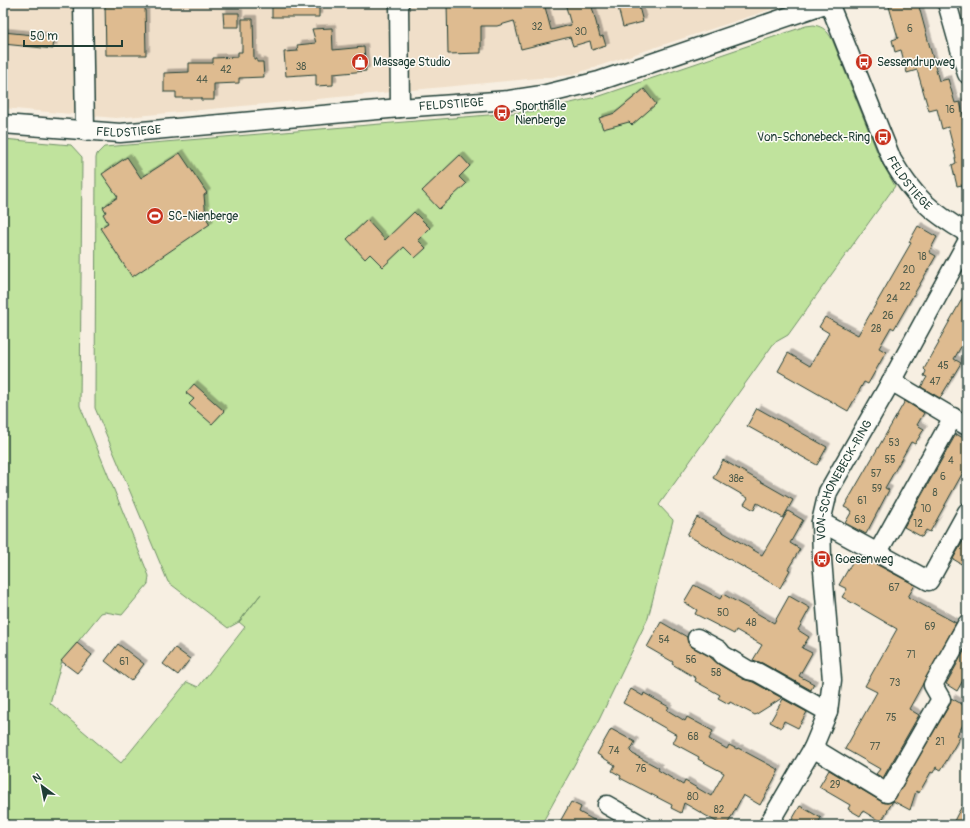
<svg xmlns="http://www.w3.org/2000/svg" width="970" height="828" font-family="Pangolin,sans-serif">
<style>
.built{fill:#f0dfc9}
.green{fill:#c0e39d;stroke:#709068}
.building{fill:#debb90;stroke:#1f3d34;filter:url(#shadow)}
.lines{fill:none;stroke-linecap:round;stroke-linejoin:round}
.minor-casing{stroke:#1f3d34;stroke-width:21}
.minor{stroke:#fdfcf7;stroke-width:18}
.labels{text-anchor:middle;dominant-baseline:central;stroke-width:3;stroke-linejoin:round;paint-order:stroke}
.number-label{font-size:10px;fill:#4f5c4b}
.poi-label{font-size:12px;fill:#1f3d34;stroke:#fdfcf7;text-anchor:start}
.street-label{font-size:12px;fill:#1f3d34;stroke:#fdfcf7}
</style>
<defs>
<filter id="shadow"><feDropShadow dx="3.5" dy="-3.5" stdDeviation="0" flood-color="#0004"/></filter>
</defs>
<rect width="100%" height="100%" fill="#f7efe2"/>
<filter id="ink" filterUnits="userSpaceOnUse"><feTurbulence type="fractalNoise" baseFrequency=".025" numOctaves="2"/><feDisplacementMap in="SourceGraphic" scale="8" xChannelSelector="R" yChannelSelector="G"/><feConvolveMatrix kernelMatrix="1 2 1 2 8 2 1 2 1" color-interpolation-filters="sRGB"/></filter>
<g filter="url(#ink)">
<path class="built" d="M3,3H790L571,75L116,118L3,108Z"/>
<path class="green" d="M814,25C824,27 827,31 832,39L880,159L895,186L788,335L774,343L659,505L673,520L648,618L599,720L541,825H3V139L71,145L82,157L80,406L149,576L148,584L122,615L105,612L101,613L62,661L50,703L121,763L187,682L198,687L199,686L245,627L239,622L261,594L239,622L228,628L168,582L95,408L96,158L97,154L104,147L537,111L600,96L806,26Z"/>
<path class="building" d="M105,3H145L146,55H106Z
M272,3H319V17H272Z
M447,3H544L551,30L571,25L565,3H591L600,37L603,36L606,46L592,50L590,41L573,46L570,37L521,49L514,21L497,26H481V53L448,54Z
M617,3H638L643,22L623,27Z
M888,3H918L939,81L948,79L955,103L960,102L965,122L963,123L967,137V190H963L962,185L957,186L952,165L956,163L955,158H956L948,127L942,129L937,109L929,111L917,70L907,73L901,50L895,52L892,40L898,38Z
M223,13H239V27H224Z
M242,19H253L254,59H257V62H263L264,77L239,78V83L214,84V100H201V98H176V92H164V73L189,72V63H213V58L238,57V52H242Z
M332,28L333,50L364,47L366,71L333,74V85L316,86V74L286,76L284,52L298,51L297,45L316,43L312,29Z
M3,32L54,37L53,49L3,44Z
M644,89L656,104L632,125L629,122L603,129L599,118L615,113Z
M180,153L207,193L204,195L206,218L210,224L132,277L100,228L108,223L103,214L106,212L103,207L118,197L102,174L127,157L141,178Z
M460,155L470,166L459,177L466,184L439,209L422,191Z
M414,212L430,228L418,240L426,248L415,258L404,247L383,267L370,254L365,259L347,239L367,220L385,240Z
M918,226L937,237L929,252L936,256L894,329L891,327L879,348L886,352L868,384L864,382L848,411L778,371L788,353L810,366L829,333L819,327L825,317L858,335L911,243L909,242Z
M967,290V336L954,359L961,363L940,398L921,387L927,377L924,376L926,371L924,369L939,343L938,342Z
M194,384L224,411L212,424L189,404L194,399L186,393Z
M905,401L924,413L917,425L924,429L915,444L911,442L885,488L889,490L866,534L845,523L852,511L844,507Z
M757,408L827,447L817,465L747,426Z
M956,434L967,440V465L930,532L926,530L922,537L904,527Z
M723,460L793,500L783,518L757,503L754,510L744,504L748,498L713,478Z
M788,511L803,520L790,543L800,549L788,569L790,570L780,588L687,535L697,517L762,555Z
M967,534V558L963,565L953,559Z
M857,554L915,585L908,597L956,623L909,709L919,715L883,778L876,774L880,769L845,749L877,692L865,686L897,629L842,597L847,589L839,585Z
M694,585L720,599L723,594L774,623L789,596L810,608L798,630L809,637L802,648L812,653L799,676L814,684L811,690L762,663L753,660L762,645L736,630L734,634L695,614L697,610L684,602Z
M661,622L687,637L688,643L692,647L709,656L718,664L743,679L753,682L782,698L755,715L730,702L729,704L718,698L720,695L695,681L696,678L672,664L673,662L647,647Z
M77,643L92,655L77,673L61,661Z
M118,644L144,664L131,681L105,661Z
M967,646V673L957,691L946,684Z
M175,648L190,659L178,675L163,664Z
M631,689L643,696L644,693L669,707L667,710L685,721L687,717L713,731L709,739L727,749L729,745L737,749L738,748L779,770L760,805L743,795L727,825H722L684,803L681,813L671,808L672,805L620,778L621,776L612,771L615,765L597,754L611,729L635,742L630,751L633,754L659,768L658,770L683,785L685,781L711,796L724,773L698,759L699,757L673,743L677,735L651,720L652,719L623,703Z
M951,698L967,707V718L957,735L960,737L941,770L936,767L933,773L931,772L919,793L916,791L910,810L893,801L950,704Z
M783,699L807,712L798,728L784,721L781,728L770,722Z
M829,770L882,802L887,803L893,801L881,822L863,811L860,816L848,809L850,805L819,787Z
M967,797V825H952L957,815Z
M571,802L581,807L579,812L603,825H558Z
M800,806L821,818L817,825H789Z"/>
<g class="lines">
<g class="minor-casing">
<g id="minor">
<path d="M83,3L85,131"/>
<path d="M399,3L400,108"/>
<path id="s1" d="M829,3L892,160C913,196 931,212 967,233"/>
<path d="M947,3L967,74"/>
<path id="s2" d="M3,124L120,133L400,108L509,100L542,95L599,81L828,3"/>
<path d="M891,381L967,426"/>
<path d="M821,522L929,581L967,512"/>
<path d="M878,552L953,417"/>
<path d="M697,638L719,650L723,655L748,670L757,672L828,712"/>
<path d="M813,748L887,793L941,699L933,685L967,624"/>
<path d="M607,805L642,825"/>
<path id="s3" d="M768,825L813,748L828,712L832,680L822,559L821,522L828,492L893,378L967,242"/>
</g>
</g>
<use href="#minor" class="minor"/>
</g>
</g>
<defs>
<g id="shop-disc" transform="scale(0.9)"><circle r="9.5" fill="#c8321e" stroke="#fdfcf7"/><path d="M-5-2.5h2.3a2.7 3.5 0 0 1 5.4 0H5L5.5 6h-11ZM-1.5-2.5h3a1.5 2.3 0 0 0-3 0Z" fill="#fff"/></g>
<g id="bus-disc" transform="scale(0.9)"><circle r="9.5" fill="#c8321e" stroke="#fdfcf7"/><path d="M-5-6H5V4H4V6H2V4H-2V6H-4V4H-5ZM-3.5-4V0h7V-4ZM-3.5 1.2v1.5H-2V1.2ZM2 1.2v1.5H3.5V1.2Z" fill="#fff"/></g>
<g id="stadium-disc" transform="scale(0.9)"><circle r="9.5" fill="#c8321e" stroke="#fdfcf7"/><path d="M0-5a6.5 5 0 1 0 0 10a6.5 5 0 1 0 0-10ZM-3.5-1.8h7v3.6h-7Z" fill="#fff"/></g>
</defs>
<g fill-rule="evenodd">
<use href="#shop-disc" x="360" y="62"/>
<use href="#bus-disc" x="864" y="62"/>
<use href="#bus-disc" x="502" y="113"/>
<use href="#bus-disc" x="883" y="137"/>
<use href="#stadium-disc" x="155" y="216"/>
<use href="#bus-disc" x="822" y="559"/>
</g>
<g class="labels">
<g class="number-label">
<text x="537" y="27">32</text>
<text x="910" y="29">6</text>
<text x="581" y="32">30</text>
<text x="301" y="67">38</text>
<text x="226" y="70">42</text>
<text x="202" y="80">44</text>
<text x="950" y="110">16</text>
<text x="922" y="257">18</text>
<text x="909" y="270">20</text>
<text x="905" y="287">22</text>
<text x="892" y="299">24</text>
<text x="888" y="316">26</text>
<text x="876" y="329">28</text>
<text x="943" y="366">45</text>
<text x="935" y="382">47</text>
<text x="894" y="443">53</text>
<text x="890" y="460">55</text>
<text x="951" y="461">4</text>
<text x="876" y="474">57</text>
<text x="943" y="477">6</text>
<text x="736" y="479">38e</text>
<text x="877" y="489">59</text>
<text x="935" y="493">8</text>
<text x="862" y="501">61</text>
<text x="926" y="509">10</text>
<text x="860" y="520">63</text>
<text x="918" y="524">12</text>
<text x="894" y="588">67</text>
<text x="723" y="613">50</text>
<text x="751" y="623">48</text>
<text x="930" y="627">69</text>
<text x="664" y="640">54</text>
<text x="911" y="655">71</text>
<text x="691" y="660">56</text>
<text x="124" y="662">61</text>
<text x="716" y="673">58</text>
<text x="895" y="683">73</text>
<text x="891" y="718">75</text>
<text x="693" y="737">68</text>
<text x="940" y="742">21</text>
<text x="875" y="747">77</text>
<text x="614" y="751">74</text>
<text x="641" y="769">76</text>
<text x="835" y="785">29</text>
<text x="693" y="797">80</text>
<text x="719" y="810">82</text>
</g>
<g class="poi-label">
<text x="373" y="62">Massage Studio</text>
<text x="877" y="62">Sessendrupweg</text>
<text x="515" y="106">Sporthalle<tspan x="515" dy="14">Nienberge</tspan></text>
<text x="870" y="137" text-anchor="end">Von-Schonebeck-Ring</text>
<text x="168" y="216">SC-Nienberge</text>
<text x="835" y="559">Goesenweg</text>
</g>
<g class="street-label">
<text stroke="none"><textPath href="#s2" startOffset="450">FELDSTIEGE</textPath></text>
<text stroke="none"><textPath href="#s2" startOffset="126">FELDSTIEGE</textPath></text>
<text stroke="none"><textPath href="#s1" startOffset="198">FELDSTIEGE</textPath></text>
<text stroke="none"><textPath href="#s3" startOffset="366">VON-SCHONEBECK-RING</textPath></text>
</g>
</g>
<rect width="970" height="828" fill="none" stroke="#fdfcf7" stroke-width="16"/>
<rect x="8" y="8" width="954" height="812" fill="none" stroke="#1f3d34" stroke-width="1.5" filter="url(#ink)"/>
<g transform="translate(42 786) rotate(328)" stroke="#fdfcf7" stroke-width="3" paint-order="stroke">
<path d="M0-3L7 15L0 10L-7 15Z" fill="#1f3d34"/>
<text y="-6" font-size="11" font-weight="bold" text-anchor="middle" fill="#1f3d34">N</text>
</g>
<path d="M24 40v6h98v-6" fill="none" stroke="#1f3d34" stroke-width="2"/>
<text x="30" y="40" font-size="12" fill="#1f3d34" stroke="#fdfcf7" stroke-width="3" paint-order="stroke">50 m</text>
</svg>
